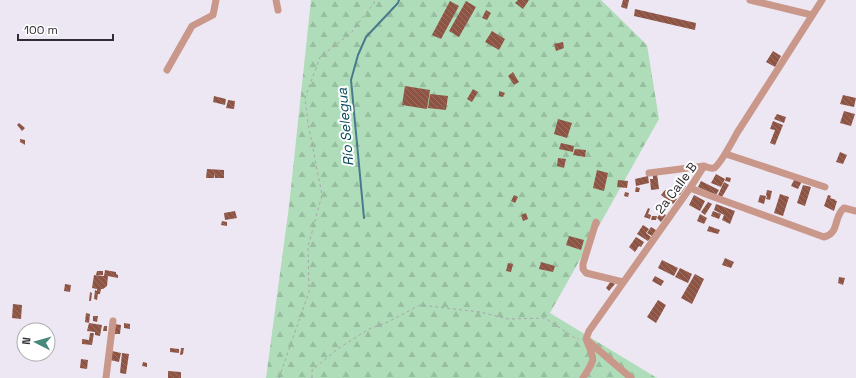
<svg xmlns="http://www.w3.org/2000/svg" width="856" height="378" font-family="'Space Grotesk',sans-serif">
<style>
.forest{fill:url(#forest-firs)}
.lines{fill:none;stroke-linecap:round;stroke-linejoin:round}
.stream{stroke:#487a8d;stroke-width:2}
.building{fill:url(#building-back-hatch)}
.path{stroke:#a9a4ae;stroke-width:1;stroke-dasharray:3 3;stroke-linecap:butt}
.minor{stroke:#ca988a;stroke-width:7}
.labels{text-anchor:middle;dominant-baseline:central;stroke-width:4;stroke-linejoin:round;paint-order:stroke}
.street-label{font-size:13px;fill:#302d32;stroke:#fff}
.water-label{font-size:14px;font-style:italic;fill:#06495a;stroke:#fff}
</style>
<defs>
<pattern id="forest-firs" width="22" height="20" patternUnits="userSpaceOnUse"><rect width="22" height="20" fill="#b0ddb9"/><path d="M5 1l3.5 6h-7zM16 11l3.5 6h-7z" fill="#98bea0"/></pattern>
<pattern id="building-back-hatch" width="6" height="6" patternUnits="userSpaceOnUse"><rect width="6" height="6" fill="#8d5343"/><path d="M-1 5l2 2M0 0l6 6M5-1l2 2" fill="none" stroke="#9a6e63"/></pattern>
</defs>
<rect width="100%" height="100%" fill="#ede7f4"/>
<path class="forest" d="M311,0H601L647,45L659,119L550,313L657,378H266L289,206Z"/>
<g class="lines">
<path class="stream" d="M364,218L351,80L358,55L366,37L398,3L399,0"/>
</g>
<path class="building" d="M518,0H529L523,9L515,3Z
M623,0H629L627,9L621,7Z
M450,1L459,6L441,39L432,35Z
M466,1L476,7L459,37L449,31Z
M635,9L696,23L695,30L634,16Z
M486,10L491,13L487,20L482,18Z
M492,31L505,39L499,50L485,42Z
M563,42L564,48L556,51L554,44Z
M773,51L781,56L775,67L766,62Z
M513,72L519,82L514,85L508,76Z
M405,86L430,90L427,109L402,105Z
M473,89L478,92L472,102L467,99Z
M499,91L505,93L503,97L499,96Z
M430,94L448,96L446,110L428,108Z
M843,95L856,98L854,107L840,104Z
M214,96L226,99L225,105L213,102Z
M228,100L235,101L234,109L226,108Z
M844,111L855,114L851,126L840,123Z
M777,114L786,117L784,123L774,119Z
M558,119L572,123L567,138L554,134Z
M773,121L783,125L775,145L770,143L775,130L770,129Z
M19,123L25,128L22,131L17,125Z
M20,139L25,140V145L20,142Z
M561,143L574,146L573,152L559,149Z
M575,149L586,150L585,157L573,155Z
M840,152L847,155L843,164L836,162Z
M558,158L566,159L564,168L557,166Z
M207,169L224,170V178H215V173L214,178H206Z
M597,170L608,173L604,191L593,188Z
M657,174L659,189L651,190L650,179H653V175Z
M716,174L725,179L721,187L711,183Z
M648,176L649,183L636,186L635,179Z
M726,177L731,178L730,182L725,181Z
M795,178L802,181L798,189L791,186Z
M618,180L628,181L627,188L617,187Z
M701,181L719,190L716,195L698,187Z
M724,182L729,185L722,197L718,195Z
M682,183L686,186L680,195L676,192Z
M803,185L811,187L805,206L797,203Z
M636,187L640,188L639,192H635Z
M665,190L677,199L673,204L661,195Z
M767,190L772,191L770,200L766,199L767,196L766,195Z
M625,192L629,193L628,197L624,196Z
M780,194L789,197L783,216L774,213Z
M514,195L518,197L515,203L511,201Z
M694,195L705,201L700,211L689,205Z
M760,195L766,196L764,204L758,202Z
M828,195L831,196L830,198L836,200L835,201H837L834,211L824,206Z
M708,202L712,204L705,215L701,212Z
M716,204L735,211L730,224L722,220L724,215L714,210Z
M648,208L650,209L648,214L651,215L650,219L644,217Z
M235,211L237,218L225,220L224,213Z
M713,211L721,214L719,219L711,216Z
M661,212L666,215L661,222L657,218Z
M526,213L528,219L523,221L521,215Z
M700,214L707,218L704,224L697,221Z
M652,216H657L656,220H651Z
M222,221L227,222V226L221,225Z
M643,225L649,229L646,233L651,237L648,241L637,234Z
M709,226L720,230L718,234L707,231Z
M651,227L656,230L652,236L647,233Z
M569,236L584,240L581,250L566,245Z
M636,237L644,242L641,247L639,246L635,252L629,247Z
M725,258L734,262L731,268L722,265Z
M662,260L678,268L674,276L658,268Z
M541,262L555,266L553,272L539,269Z
M508,263L513,264L511,272L506,271Z
M680,268L692,274L688,283L675,277Z
M105,270L116,272V274L118,275V278L108,276L107,286L103,289H101L100,294H98L97,300L94,299L95,290L97,291V289L92,288L94,275L104,276Z
M97,271H103V275H96Z
M695,274L704,279L692,304L681,298Z
M655,276L664,281L661,286L652,281Z
M839,277L845,278L843,285L838,283Z
M611,281L615,284L609,291L606,288Z
M65,284L71,285L70,292L64,291Z
M90,292L92,293L91,301H89Z
M658,300L666,305L656,323L647,317Z
M13,304L22,305L21,319L12,318Z
M86,313L90,314L89,323L85,322Z
M93,316H98L97,322L93,321Z
M89,323L102,325L100,336L95,335V332L87,331Z
M124,323L130,324V329L124,328Z
M114,324L121,325L120,334H113Z
M104,326H107V331H103Z
M90,333H94L92,345L82,344V339L89,340Z
M170,348L179,349V353L170,352Z
M181,348H184L183,354L181,355H180Z
M112,351L121,353L119,362L110,360Z
M122,353L129,354L126,374L120,373Z
M81,359L88,360L87,369L80,368Z
M143,362L147,363V367L142,366Z
M168,371L181,372V378H168Z"/>
<g class="lines">
<path class="path" d="M279,378L309,292L308,247L322,195L308,123L305,98L320,57L351,33L374,3L375,0
M312,378V370L339,348L369,329L388,322L420,305L480,312L508,319L545,318L575,338L579,339"/>
<path class="minor" d="M276,0L278,10
M750,0L812,15
M167,70L192,26L213,15L216,0
M726,154L825,187
M649,173L704,166
M690,188L711,196L824,237C840,233 833,217 844,208L856,211
M596,222L583,264V269L586,273L623,282
M588,341L631,378
M106,378L113,321
M583,378C596,357 595,362 586,339L589,331L690,188L704,166C707,167 711,169 714,168C720,165 733,140 737,133L822,0"/>
</g>
<g class="labels">
<g class="street-label">
<text transform="translate(676 188) rotate(-53)">2a Calle B</text>
</g>
<g class="water-label">
<text transform="translate(345 127) rotate(-95)">Río Selegua</text>
</g>
</g>
<g transform="translate(36 342) rotate(276)"><circle r="19" fill="#ffffff" stroke="#acabad"/>
<path d="M0-3L7 15L0 10L-7 15Z" fill="#468879"/>
<text y="-6" font-size="11" font-weight="bold" text-anchor="middle" fill="#302d32">N</text>
</g>
<path d="M18 34v6h95v-6" fill="none" stroke="#302d32" stroke-width="2"/>
<text x="24" y="34" font-size="12" fill="#302d32" stroke="#ffffff" stroke-width="3" paint-order="stroke">100 m</text>
</svg>
